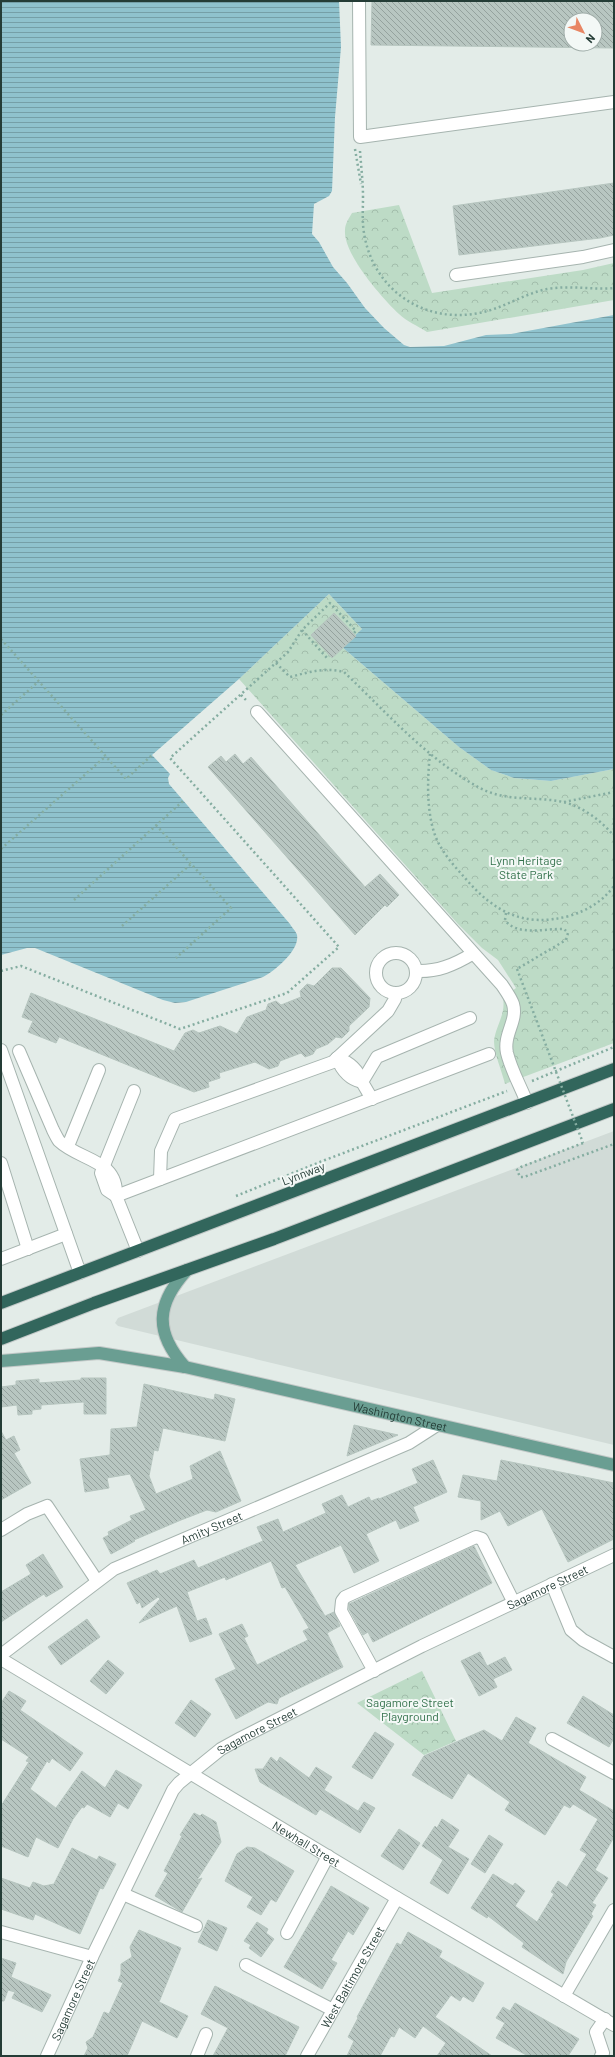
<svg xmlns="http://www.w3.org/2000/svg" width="615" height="2057" font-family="Barlow,sans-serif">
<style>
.built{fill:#d1dbd7}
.park{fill:url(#park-crowns)}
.water{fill:url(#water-rules)}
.building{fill:url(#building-back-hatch);stroke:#b6c5bf;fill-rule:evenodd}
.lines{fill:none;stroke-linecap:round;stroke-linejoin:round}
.minor-casing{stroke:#a6b4af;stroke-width:14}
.major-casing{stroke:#c2c8c7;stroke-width:14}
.highway-casing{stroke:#c2c8c7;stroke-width:14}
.path{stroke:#85ada1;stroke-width:2.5;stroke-dasharray:2 3;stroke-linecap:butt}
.minor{stroke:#fff;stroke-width:12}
.major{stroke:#6a9e92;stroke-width:12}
.highway{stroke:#32665c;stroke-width:12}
.path-bridge{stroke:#85ada1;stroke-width:2.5;stroke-dasharray:2 3;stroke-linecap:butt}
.labels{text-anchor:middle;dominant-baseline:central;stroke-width:4;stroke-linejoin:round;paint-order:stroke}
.park-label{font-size:12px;fill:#31704a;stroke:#f3f8f6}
.street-label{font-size:12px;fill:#243c36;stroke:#f3f8f6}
</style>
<defs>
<pattern id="park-crowns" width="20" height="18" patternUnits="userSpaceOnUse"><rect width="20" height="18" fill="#bddbc6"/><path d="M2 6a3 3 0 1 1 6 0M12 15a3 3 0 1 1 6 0" fill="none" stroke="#a2bdab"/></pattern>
<pattern id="water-rules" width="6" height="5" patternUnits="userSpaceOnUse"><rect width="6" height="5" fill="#8fc2cd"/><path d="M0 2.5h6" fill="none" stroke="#759fa7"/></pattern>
<pattern id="building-back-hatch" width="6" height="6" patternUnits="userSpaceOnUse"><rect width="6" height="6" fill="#b8c6c1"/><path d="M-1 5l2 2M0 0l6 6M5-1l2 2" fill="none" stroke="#95a29e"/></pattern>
</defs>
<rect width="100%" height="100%" fill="#e3ece8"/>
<path class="built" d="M614,1131V1445L118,1326L115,1323L118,1318Z"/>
<path class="park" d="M399,205L432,293L583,270L614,263V300L427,332C418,326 406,321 399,314C382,298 343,254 345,230C345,224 349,218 352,213Z
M329,594L362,629L342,647L459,747L491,770L514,778L551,781L614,769V1043L505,1084C502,1071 494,1054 494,1041C496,1025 506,1014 503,998L516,988L498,960L482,948L458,924L239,679Z
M422,1671L456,1741L424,1755L357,1703Z"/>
<path class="water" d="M1,1H339L341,47L335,117L332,191L329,196L314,204L312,234L319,242L333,267L347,283L365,308L384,328L404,345L410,347L444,346L486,335L511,334L614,315V769L551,781L514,778L491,770L459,747L342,647L362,629L329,594L239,679L152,755L170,774L168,778L169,784L290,924C292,928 296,931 297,935C300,950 275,971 263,977L186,1002L175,1003L163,1000L35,948H27L1,955Z"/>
<path class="building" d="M372,1H614V48L371,45ZM571,20H595V44H571Z
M614,183V235L600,238L459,255L453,206Z
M334,613L356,636L332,658L311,635Z
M235,754L243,764L251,757L365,887L380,874L399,895L387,907L385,905L355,935L208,767L221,756L226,762Z
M332,968H341L370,998L369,1007L349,1026V1031L342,1038L336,1037L328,1044L316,1049L313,1054L305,1057L301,1053L280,1061L278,1066L269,1069L255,1062L219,1073L220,1078L208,1082L209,1087L194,1092L59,1037L56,1043L28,1032L33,1021L22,1017L31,993L174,1051L185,1033L193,1030L199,1033L220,1026L237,1034L247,1017L266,1010L268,1004L276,1001L281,1005L301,997L300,991L307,984L314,986Z
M81,1378H106V1414H84V1402L41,1405V1409L32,1410V1414L18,1415L17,1405L1,1407V1387L16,1385V1381L39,1379V1383L81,1380Z
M144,1384L214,1400L215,1394L235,1399L225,1441L163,1428L158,1451L154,1450L149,1476L156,1494L193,1479L190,1466L220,1451L241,1501L216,1512L207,1510L181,1520L134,1540L135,1541L111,1554L103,1538L109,1535L108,1532L132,1520L130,1516L146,1510L130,1474L107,1478L109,1488L85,1492L80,1459L110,1455L111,1429L137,1427Z
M354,1425L398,1435L347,1456Z
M1,1431L6,1440L14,1436L20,1450L14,1453L31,1483L1,1500Z
M433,1460L447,1492L413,1507L419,1521L400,1529L396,1520L366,1534L379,1561L354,1573L341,1545L295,1565L325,1616L334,1612L340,1626L327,1633L343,1667L279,1698L277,1704L268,1702L236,1719L215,1679L236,1669L219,1634L242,1624L248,1636L244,1638L257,1665L308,1640L303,1631L309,1628L285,1587L282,1588L271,1561L226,1580L225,1577L187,1592L197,1621L206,1618L212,1634L190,1642L177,1606L139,1623L160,1599L158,1597L142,1608L140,1602L137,1604L127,1583L157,1570L160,1574L194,1560L198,1568L263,1541L257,1527L278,1519L283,1532L326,1513L322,1504L342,1495L348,1507L369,1497L371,1501L379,1498V1499L418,1483L412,1469Z
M501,1460L614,1483V1539L568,1562L542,1509L508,1526L500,1511L481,1520V1501L458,1497L463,1475L497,1481Z
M474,1546L492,1583L373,1642L368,1632L363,1635L349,1609V1604Z
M43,1554L63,1587L46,1597L44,1594L1,1622V1592L31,1574L26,1565Z
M87,1619L100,1637L61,1665L48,1647Z
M480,1652L487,1666L505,1657L512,1670L493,1679L497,1687L479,1696L461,1661Z
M108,1660L124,1673L106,1694L90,1681Z
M9,1691L26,1701L20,1710L83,1753L70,1771L52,1758L49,1763L47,1761L30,1789L56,1808L82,1771L105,1788L116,1770L142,1785L128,1809L118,1803L110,1817L87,1804L84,1808L82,1807L73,1819L58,1848L36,1837L28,1857L1,1846V1806L29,1762L26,1761L29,1757L1,1739V1703Z
M583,1696L614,1715V1738L609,1747L567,1723Z
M191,1700L211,1714L195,1737L175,1723Z
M516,1717L536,1728L528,1743L586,1777L579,1790L614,1811V1837L595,1870L608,1878L592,1903L596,1905L591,1914L593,1916L566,1962L563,1974L522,1947L524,1943L488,1916L487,1918L471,1908L493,1874L513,1886L515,1883L525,1891L515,1906L537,1922L554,1894L551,1892L558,1881L567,1887L587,1854L580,1850L598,1819L573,1804L570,1808L564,1805L545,1835L505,1810L510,1802L468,1773L452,1799L412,1775L424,1756L484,1730L502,1741Z
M375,1732L394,1744L372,1779L352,1767Z
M271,1757L277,1762L280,1757L309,1778L316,1767L332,1777L324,1790L358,1811L364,1802L375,1808L360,1833L320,1809L316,1815L260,1782L255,1769H263Z
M194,1813L200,1816L202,1814L216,1822L221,1842L197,1880L202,1878L182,1912L155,1896L168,1873L164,1871L182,1836L180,1835Z
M442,1819L459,1830L448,1847L469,1859L448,1894L430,1883L443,1860L422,1846L435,1826L437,1828Z
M399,1829L420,1843L403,1870L381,1856Z
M489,1835L503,1844L485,1873L471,1864Z
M247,1847L255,1848L294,1871L276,1902L271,1899L261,1915L247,1907L253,1897L225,1881L237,1854Z
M72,1848L97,1860L99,1856L116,1864L103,1889L100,1888L80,1934L35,1914L33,1920L1,1909V1878L30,1888L33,1882L44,1886L54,1884Z
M331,1886L369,1908L353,1935L348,1931L331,1960L337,1963L322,1989L284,1967Z
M208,1920L227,1928L217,1951L198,1942Z
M257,1922L268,1929L266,1933L274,1939L261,1957L249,1948L251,1945L244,1941Z
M139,1930L181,1948L159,2002L188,2016L177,2038L142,2021L127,2056H84L88,2048L86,2042L93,2037L104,2012L109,2014L123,1983L118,1981L121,1974V1964L132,1957L130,1947Z
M408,1932L442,1951L439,1957L484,1983L473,2002L463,1996L460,2001L451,1995L435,2017L492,2056H437L446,2043L423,2026L415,2038L399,2027L394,2037L391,2036L380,2056H347L354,2041L348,2037L358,2018L357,2017L397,1943L401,1945Z
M1,1958L16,1963L11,1977L51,1995L42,2012L12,1998L15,1992L8,1990L4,2001H1Z
M215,1986L299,2027L285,2056H213L228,2028L201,2014Z
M515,2003L579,2039L568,2056H528L496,2038L505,2023L496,2018L503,2007L510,2011Z"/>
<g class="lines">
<g class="minor-casing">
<g id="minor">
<path d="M359,1L360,137L614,102"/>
<path d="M456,275L583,257L614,250"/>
<path d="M257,712L502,985C506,991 511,998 513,1004C518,1021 503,1034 507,1053C511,1070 521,1087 527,1103"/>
<circle cx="396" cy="973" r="20"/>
<path d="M416,971C437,972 454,965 472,954"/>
<path d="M1,1050L80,1273"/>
<path d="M19,1051L53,1130C55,1134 57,1138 59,1141C80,1161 118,1159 116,1196"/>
<path d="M337,1058C342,1071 349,1079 362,1082"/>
<path d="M337,1058C349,1062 358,1070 362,1082"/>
<path d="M372,1099L362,1082L377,1057L470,1018"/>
<path d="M68,1146L99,1070"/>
<path d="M1,1163L28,1249"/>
<path d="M160,1179L161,1151L175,1119L333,1062L388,1011L395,999L394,994"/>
<path d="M116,1196L107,1190L101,1173L134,1091"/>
<path d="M138,1251L116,1196L489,1054"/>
<path d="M1,1259L66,1234"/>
<path d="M1,1530L27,1514L47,1506L97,1581"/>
<path d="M552,1584L571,1630L583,1640L614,1657"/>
<path id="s1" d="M1,1655L114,1569L409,1443L437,1425"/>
<path id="s2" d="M1,1659L397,1898L614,2025"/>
<path d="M374,1671L341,1611L342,1601L345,1597L476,1537L482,1539L514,1603"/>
<path d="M552,1739L614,1773"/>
<path d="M123,1894L196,1926"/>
<path d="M1,1932L92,1957"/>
<path d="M287,1933L328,1856"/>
<path d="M246,1965L333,2010"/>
<path d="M564,1996L614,1910"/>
<path id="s3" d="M47,2056L92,1957L173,1790L179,1783L221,1749L241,1738L422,1646L614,1555"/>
<path d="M197,2056L206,2034"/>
<path id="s4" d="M307,2056L397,1898"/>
<path d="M601,2056L603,2053L596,2032L605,2019"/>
</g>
</g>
<g class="major-casing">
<g id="major">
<path id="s5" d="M1,1361L99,1353L185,1367L614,1465"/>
<path d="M185,1367C154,1332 156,1304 187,1270"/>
</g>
</g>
<g class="highway-casing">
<path id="highway" d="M1,1303L614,1069
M1,1339L94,1303L274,1239L614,1109"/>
</g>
<path class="path" d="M355,149L361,184
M360,151C361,166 363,181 363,197C363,209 362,221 364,233C373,290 424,324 479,313C502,309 523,294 547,289C570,285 592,290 614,288
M302,630L327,658L329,656
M1,639L126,779L152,755
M276,663L290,677C309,672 325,667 344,672C387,713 428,760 480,788C506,802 535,796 563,802C581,806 601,820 613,835
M241,695L248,702
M1,715L39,681
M430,754C427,781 426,820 439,844C446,857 456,868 465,878C494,912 524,928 569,916C588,910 602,902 614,886
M564,802L614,792
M614,818V838
M156,825L231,908L176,958
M1,849L106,756
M74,900L183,801
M506,913L505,920C517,937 547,928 564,929L568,933L566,940L517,969
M122,926L191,864
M1,971L21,966L180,1029L287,993L339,947L170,758L288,652L302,630L330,603L356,631L354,633
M532,1081L614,1047
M583,1143L521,1167L517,1170L520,1177H524L614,1144
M236,1196L325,1160L507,1091"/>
<use href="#minor" class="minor"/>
<use href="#major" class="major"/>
<use href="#highway" class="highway"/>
<path class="path-bridge" d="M517,969L583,1143"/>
</g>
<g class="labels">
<g class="park-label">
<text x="526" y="860">Lynn Heritage<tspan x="526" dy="14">State Park</tspan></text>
<text x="410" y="1702">Sagamore Street<tspan x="410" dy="14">Playground</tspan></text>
</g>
<g class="street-label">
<text transform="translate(303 1173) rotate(-21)">Lynnway</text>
<text stroke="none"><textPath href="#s5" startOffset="406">Washington Street</textPath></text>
<text stroke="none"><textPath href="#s1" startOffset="248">Amity Street</textPath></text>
<text stroke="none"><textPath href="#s3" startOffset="722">Sagamore Street</textPath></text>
<text stroke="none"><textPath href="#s3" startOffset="398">Sagamore Street</textPath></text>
<text stroke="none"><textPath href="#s2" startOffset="357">Newhall Street</textPath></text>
<text stroke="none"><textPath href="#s4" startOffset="91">West Baltimore Street</textPath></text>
<text stroke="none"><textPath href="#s3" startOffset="62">Sagamore Street</textPath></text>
</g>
</g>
<rect width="615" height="2057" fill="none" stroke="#243c36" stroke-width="4"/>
<g transform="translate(583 32) rotate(132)"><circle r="19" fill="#f3f8f6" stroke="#a0ada9"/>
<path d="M0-3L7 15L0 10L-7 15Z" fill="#e88664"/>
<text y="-6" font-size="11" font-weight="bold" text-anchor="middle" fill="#243c36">N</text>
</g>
</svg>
